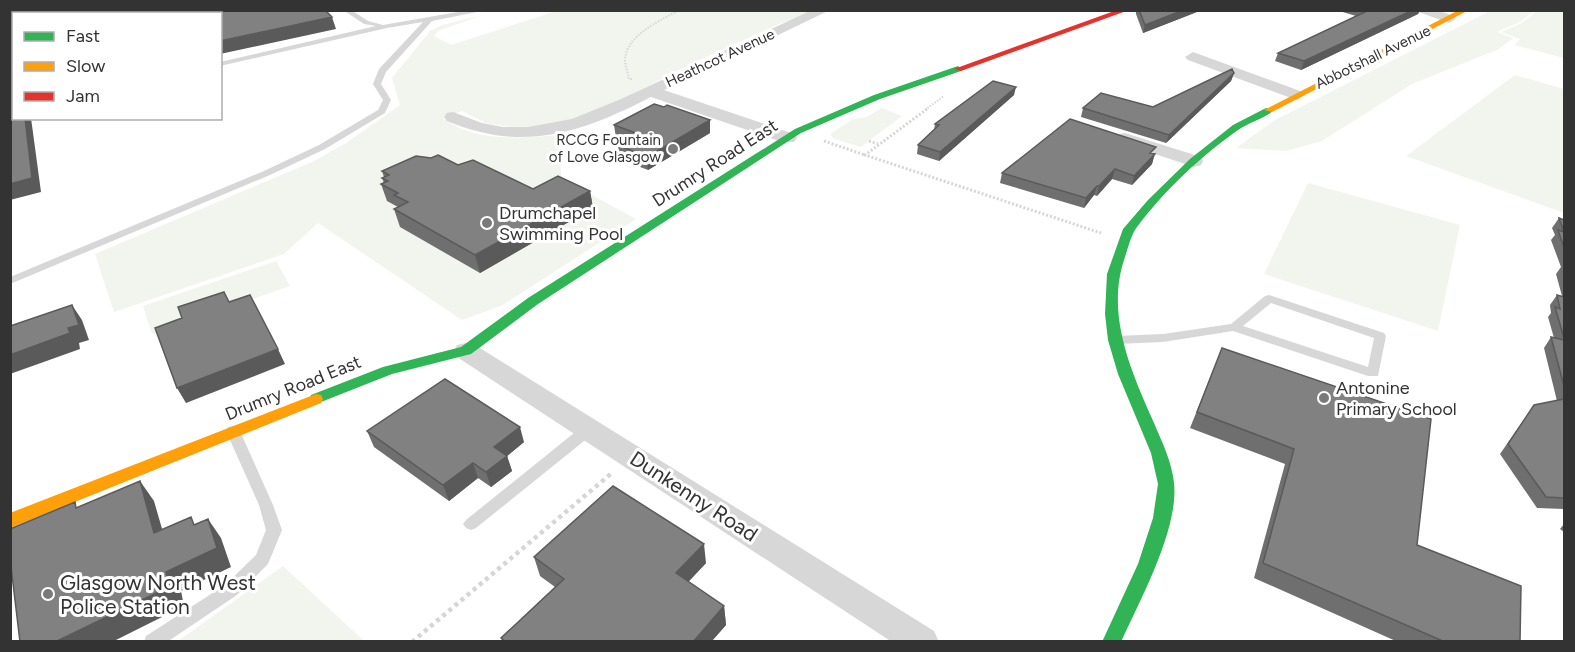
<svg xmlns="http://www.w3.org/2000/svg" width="1575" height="652" font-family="Figtree,sans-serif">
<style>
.green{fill:#f1f5ed}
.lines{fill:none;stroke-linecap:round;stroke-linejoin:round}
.path-far2{stroke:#d6d6d6;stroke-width:2;stroke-dasharray:1.5 1.5;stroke-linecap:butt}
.path-far1{stroke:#d6d6d6;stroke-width:3;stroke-dasharray:2 2;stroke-linecap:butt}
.path{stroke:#d6d6d6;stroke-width:4.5;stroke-dasharray:4 4;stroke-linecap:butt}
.lane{fill:#d7d7d7;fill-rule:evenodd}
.street{fill:#d7d7d7;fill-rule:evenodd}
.fast{fill:#30b455;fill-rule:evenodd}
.slow{fill:#ff9f0a;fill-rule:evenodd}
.jam{fill:#e5322d;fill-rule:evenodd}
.rail-casing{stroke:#bebebe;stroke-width:4.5}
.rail{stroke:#fff;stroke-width:3;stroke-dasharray:8;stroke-linecap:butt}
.wall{fill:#6f6f6f}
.shaded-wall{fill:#5a5a5a}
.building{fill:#818181;stroke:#5a5a5a;stroke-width:1.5}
.poi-dot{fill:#7a7a7a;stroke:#fff;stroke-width:2}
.labels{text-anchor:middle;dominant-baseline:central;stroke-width:6;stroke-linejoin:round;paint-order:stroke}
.far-street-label{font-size:15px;fill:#333;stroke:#fff}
.far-poi-label{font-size:15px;fill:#333;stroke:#fff;text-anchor:end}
.street-label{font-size:18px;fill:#333;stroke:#fff}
.poi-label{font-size:18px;fill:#333;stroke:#fff;text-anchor:start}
.near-street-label{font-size:21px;fill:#333;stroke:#fff}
.near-poi-label{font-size:21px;fill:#333;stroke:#fff;text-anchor:start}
</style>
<rect width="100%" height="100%" fill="#fff"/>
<path class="green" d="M556,11H817L779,24L691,64L586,117L558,125L516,128L486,123L462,111L443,118C475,143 522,138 560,135L561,178L636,219L503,305L462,320L318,223L284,254L114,312L95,254L312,162L346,143L400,105L392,78L430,31L442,25L483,15L438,31L434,36L451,45Z
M1490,11H1534L1520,22L1497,32L1513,38L1499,49L1412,84L1322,141L1286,151L1236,148L1275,120Z
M1537,11H1564V58L1514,45L1520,39L1501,32L1520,24Z
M1515,75L1564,89V213L1406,156Z
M882,108L902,116L861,147L834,139L830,134L853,119L866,117Z
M1308,183L1460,225L1438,331L1264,274Z
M276,261L290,286L152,334L143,306Z
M283,566L363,640L361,642L178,641Z"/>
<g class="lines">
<path class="path-far2" d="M632,79H629C628,73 625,66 625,60C626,35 660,21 679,10
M925,110L944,96"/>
<path class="path-far1" d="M927,109L865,155L1101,233
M824,141L865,155
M869,141L878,144"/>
<path class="path" d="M412,642L613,472"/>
<path class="lane" d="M20,10H33L25,14H14V16L12,14Z
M343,10H351L368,21L383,25L469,10H487L432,21L386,72L381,84L391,100L385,113L325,149L270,175L10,284V277L264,171L319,145L378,110L383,100L373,84L379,69L423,22L387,28L220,66V62L376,26L364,24Z
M1269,295L1384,333L1386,336L1378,376H1368L1233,331L1163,342L1116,344L1110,340L1116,336L1163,334L1231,324L1265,296ZM1271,303L1374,338L1368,367L1243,326Z
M589,424L594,425L596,429L594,433L476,528L471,530L466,528L463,524L466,520L584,425Z
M233,426L238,427L240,431L273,505L282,530L268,564L237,595L167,642H144L146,636L225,585L256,555L266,530L259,505L226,431L228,427Z"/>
<path class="street" d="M812,10H830L664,90L794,134L797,138L794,142H782L651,97C581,133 523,153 447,121L444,117L447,113L453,112L482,123L503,127H528L572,119L621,99Z
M1413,10C1427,10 1445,9 1456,19L1449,23Z
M1193,52L1303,92L1305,95L1297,100L1291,98L1188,60L1185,57Z
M1125,133L1201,157L1203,161L1201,165L1194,167L1119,142L1116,138L1119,134Z
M466,343L475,345L934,631L939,642H892L457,357L454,351L457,345Z"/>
<path class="fast" d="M958,66L962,69L961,71L880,99L801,133L538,304L471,354L392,374L316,404L311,403L309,399L311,395L383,367L461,347L528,298L795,129L874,95Z
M1266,108L1274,110C1264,119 1249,122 1238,130C1201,156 1164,191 1137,227C1131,235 1128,248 1125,257C1105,314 1131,371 1154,423C1162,442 1172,462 1174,483C1179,529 1140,600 1121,642H1102L1138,564L1153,518L1158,484L1151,453L1118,374L1108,340L1105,314L1107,274L1123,229L1148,200L1190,159L1233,125Z"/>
<path class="slow" d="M1459,10H1469L1272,112L1264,110Z
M316,394L321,395L323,399L321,403L10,528V513Z"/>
<path class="jam" d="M1117,10H1129L961,71L954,69Z"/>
<g class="rail-casing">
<path id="rail" d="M94,14L109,10
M10,30H14"/>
</g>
<use href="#rail" class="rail"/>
</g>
<path class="wall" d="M1136,10H1202L1143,33L1136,14Z
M1336,10H1420L1418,14L1301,70L1275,61L1278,53L1356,16Z
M1234,73L1231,81L1166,143L1081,117L1083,108L1153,107Z
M1014,95L939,161L917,154L918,145L934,130L935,124Z
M664,107L710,120V133L648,170L619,159L618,145L625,141L616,138L614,125Z
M1154,154L1152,164L1132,185L1112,179L1097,196L1094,195L1084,208L1000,183L1002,173Z
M458,165L533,189L590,191L593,208L480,273L400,227L394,209L398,207L387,201L381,184L384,183L382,178L384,177L382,171Z
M1559,218L1564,220V509L1537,508L1500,454L1534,405L1557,401L1544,348L1551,337L1554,338L1548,317L1551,313L1550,305L1557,295L1562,296L1556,274L1561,267L1551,240L1555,235L1552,228Z
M1216,363L1417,545L1520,642H1398L1254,578L1285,464L1190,428Z
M367,431L524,442L507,456L512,471L491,487L478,478L449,501L374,447Z
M1564,524V532L1560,529Z
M534,557L706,563L688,582L724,606L726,625L711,642H503L501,638L555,587L540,576Z"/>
<path class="shaded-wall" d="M1184,10H1202L1143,33L1145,25Z
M1413,10H1420L1418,14L1301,70L1304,61Z
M332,17L336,29L220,54V41Z
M1234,73L1231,81L1166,143L1169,135Z
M1016,87L1014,95L939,161L940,152Z
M25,118H31L41,192L10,200V184Z
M710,120V133L648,170L647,157Z
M1155,154L1152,164L1132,185L1134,176Z
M1115,169L1112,179L1097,196L1099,186Z
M1097,186L1094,195L1084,208L1086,198Z
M590,191L593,208L480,273L475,255Z
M72,305L82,320L89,340L79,343L80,349L10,374V355L68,328Z
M278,349L285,364L186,403L177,388Z
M520,427L524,442L507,456L512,471L491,487L486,472L494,447Z
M473,463L478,478L449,501L443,485Z
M140,481L154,501L169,553L154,533Z
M208,519L221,538L231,567L181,591L184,606L112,642H55L166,572Z
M704,544L706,563L678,593L676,573Z
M724,606L726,625L711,642H693Z"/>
<path class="building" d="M122,10H325L332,17L220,41V14H106Z
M1139,10H1184L1145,25Z
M1366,10H1413L1304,61L1278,53L1367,11Z
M10,31H14V118H25L32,178L10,184Z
M1232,69L1234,73L1169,135L1083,108L1101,93L1153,107Z
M993,81L1016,87L940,152L918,145L939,125L935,124Z
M654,104L664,107L667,105L710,120L647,157L618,145L638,134L614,125Z
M1070,119L1156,147L1150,153L1155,154L1134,176L1115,169L1099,186H1097L1086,198L1002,173Z
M438,155L458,165L473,160L533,189L558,176L590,191L475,255L394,209L408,202L394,195L398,193L381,184L388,181L382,178L389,175L382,171L416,156L431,158Z
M1559,218L1564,220V248L1558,230L1564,232Z
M224,292L229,302L250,295L278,349L177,388L155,328L182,318L178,307Z
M1557,295L1564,297V338L1555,307L1560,309Z
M72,305L79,325L68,328L70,333L10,355V326Z
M1551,337L1564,340V386Z
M1222,348L1431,419L1417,545L1521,586L1520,642H1445L1263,563L1294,449L1197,412Z
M445,379L520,427L494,447L507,456L486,472L473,463L443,485L367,431Z
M1564,399V498L1546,497L1508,444L1534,405Z
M140,481L154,533L191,517L194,525L208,519L217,548L166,572L169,587L55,642H20L10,558V529L75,502L76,508Z
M613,486L704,544L676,573L724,606L693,642H506L501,638L564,579L534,557Z"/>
<g class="poi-dot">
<circle cx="673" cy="149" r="6"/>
<circle cx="487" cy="223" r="6"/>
<circle cx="1324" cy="398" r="6"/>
<circle cx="48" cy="594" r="6"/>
</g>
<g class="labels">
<g class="far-street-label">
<text transform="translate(1373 57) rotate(-26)">Abbotshall Avenue</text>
<text transform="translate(720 58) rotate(-25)">Heathcot Avenue</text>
</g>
<g class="far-poi-label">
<text x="661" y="140">RCCG Fountain<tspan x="661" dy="17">of Love Glasgow</tspan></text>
</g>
<g class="street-label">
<text transform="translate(715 163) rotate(-33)">Drumry Road East</text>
<text transform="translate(293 388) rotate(-22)">Drumry Road East</text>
</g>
<g class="poi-label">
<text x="499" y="213">Drumchapel<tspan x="499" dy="21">Swimming Pool</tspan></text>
<text x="1336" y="388">Antonine<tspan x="1336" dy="21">Primary School</tspan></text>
</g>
<g class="near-street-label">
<text transform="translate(694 496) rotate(33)">Dunkenny Road</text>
</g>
<g class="near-poi-label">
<text x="60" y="582">Glasgow North West<tspan x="60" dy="24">Police Station</tspan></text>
</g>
</g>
<rect width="1575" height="652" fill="none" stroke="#333333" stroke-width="24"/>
<rect x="12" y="12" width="210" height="108" fill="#ffffff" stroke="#adadad" stroke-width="1.5"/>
<rect x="24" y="32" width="30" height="9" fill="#30b455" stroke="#adadad" stroke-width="1.5"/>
<text x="66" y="42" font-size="18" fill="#333333">Fast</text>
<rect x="24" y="62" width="30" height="9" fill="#ff9f0a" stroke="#adadad" stroke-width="1.5"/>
<text x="66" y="72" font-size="18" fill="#333333">Slow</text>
<rect x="24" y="92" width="30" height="9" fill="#e5322d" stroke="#adadad" stroke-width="1.5"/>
<text x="66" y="102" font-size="18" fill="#333333">Jam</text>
</svg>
